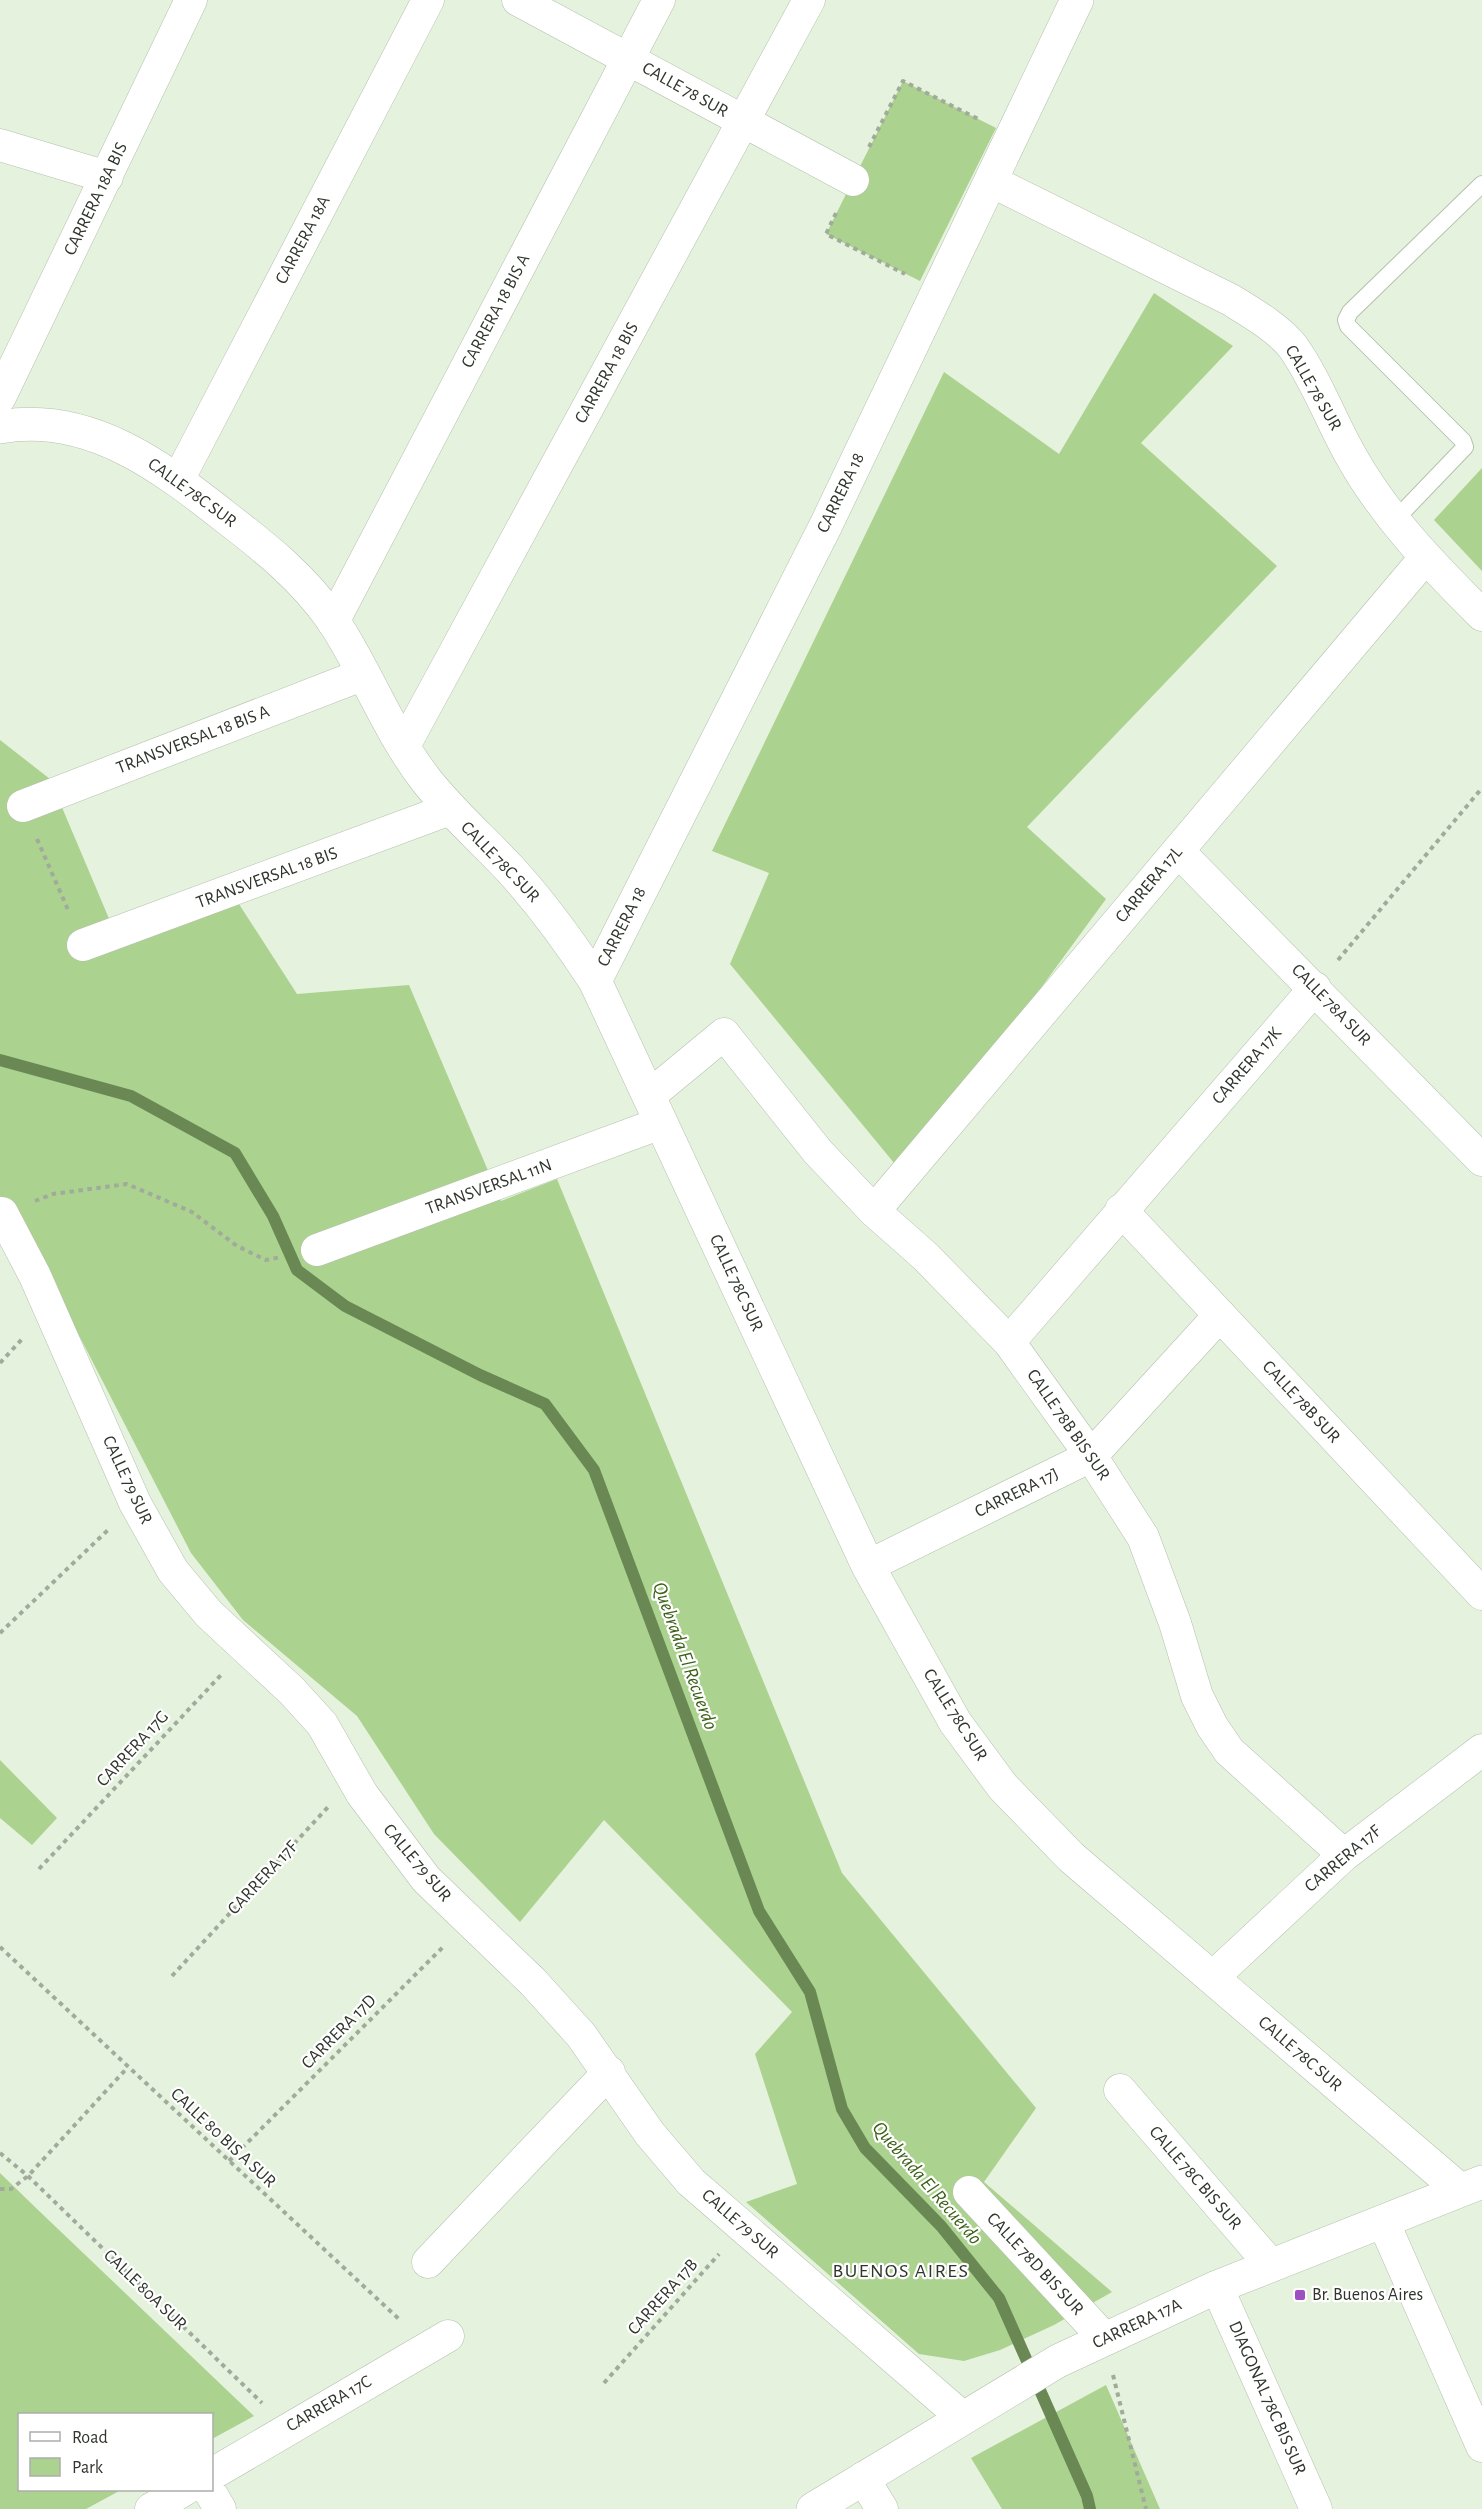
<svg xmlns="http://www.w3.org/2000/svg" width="1482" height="2509" font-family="'Alegreya Sans',sans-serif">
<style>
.green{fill:#abd28f}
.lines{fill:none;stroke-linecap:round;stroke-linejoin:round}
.stream{stroke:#6a8854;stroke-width:12}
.service-casing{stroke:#b5c0ad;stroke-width:18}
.minor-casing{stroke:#b5c0ad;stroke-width:33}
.tertiary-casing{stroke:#b5c0ad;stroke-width:34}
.path{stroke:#a1ab9b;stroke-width:4;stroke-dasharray:4.5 4.5;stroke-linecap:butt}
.service{stroke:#fff;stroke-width:16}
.minor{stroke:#fff;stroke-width:32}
.tertiary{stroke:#fff;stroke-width:33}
.poi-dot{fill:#9c50c2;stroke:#fff;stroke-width:2}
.labels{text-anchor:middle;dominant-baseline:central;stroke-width:4.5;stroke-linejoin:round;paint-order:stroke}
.street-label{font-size:18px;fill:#30352d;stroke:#fff}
.poi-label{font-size:18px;fill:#30352d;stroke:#fff;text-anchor:start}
.water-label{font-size:20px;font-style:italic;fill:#3b6117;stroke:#fff}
.neighbourhood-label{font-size:20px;letter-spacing:1.5px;fill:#30352d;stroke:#fff}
</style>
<rect width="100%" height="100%" fill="#e5f2dd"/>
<path class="green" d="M903,81L996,128L920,281L826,234Z
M1154,293L1233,346L1141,443L1277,566L1027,827L1106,899L904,1175L730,964L769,873L712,851L944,372L1059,454Z
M1482,468V571L1434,520Z
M0,740L50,779L121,947L237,901L297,994L409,985L501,1201L557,1179L842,1873L1036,2108L984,2182L1112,2292L1054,2325L1000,2350L964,2361L919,2354L746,2202L797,2184L755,2054L792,2012L604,1820L520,1922L434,1834L357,1716L243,1620L191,1553L14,1209L0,1214Z
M0,1760L57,1818L32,1845L0,1818Z
M0,2173L36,2208L254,2416L212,2439V2414H20V2490H121L86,2509H0Z
M1106,2385L1160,2509H1002L971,2458Z"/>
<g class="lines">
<path class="stream" d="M0,1060L131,1096L235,1153L273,1216L297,1270L345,1306L480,1375L545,1404L594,1470L759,1911L810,1992L842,2109L865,2148L941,2226L999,2298L1087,2496L1090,2509"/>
<g class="service-casing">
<path id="service" d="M1394,521L1465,447L1463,441L1348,326L1346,320L1350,312L1482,184"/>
</g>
<g class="minor-casing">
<path id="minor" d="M518,0L853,180
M0,145L107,177
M991,181L1231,300C1252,313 1278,328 1293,347C1317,381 1331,421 1351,456C1385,517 1433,566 1482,615
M0,397L191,0
M178,480L428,0
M333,622L659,0
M404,746L809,0
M23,806L364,674
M1178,851L1482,1160
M83,945L450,809
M649,1096L724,1034L818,1152L874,1211L925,1256L1009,1342L1091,1456L1143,1537L1175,1623L1197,1696L1212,1726L1229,1751L1344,1855
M1121,1210L1482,1594
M874,1211L1425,558
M2,1213L35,1276L135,1503L173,1571L209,1614L292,1691L322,1724L362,1794L426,1879L533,1982L581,2035L650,2134L691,2182L962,2417
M317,1250L661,1123
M1009,1342L1315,988
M868,1566L1091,1456L1220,1315
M1212,1978L1344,1855L1482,1750
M1120,2090L1271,2265
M969,2192L1105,2339
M1383,2221L1482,2446
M428,2262L609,2072
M1217,2287L1316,2509
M212,2474L448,2336
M863,2478L882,2509
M209,2490L220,2509
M151,2509L184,2490"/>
</g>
<g class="tertiary-casing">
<path id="tertiary" d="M0,427C89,411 162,467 228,519C267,549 303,578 332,619C366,670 388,731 426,780C451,812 482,839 510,869C542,904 569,941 595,981L868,1566L955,1722L1003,1787L1071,1857L1460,2190
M595,981L826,525L1077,0
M813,2509L1058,2361L1217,2287L1482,2182"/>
</g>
<path class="path" d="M869,147L903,81L980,120
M836,213L826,234L905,274
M37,839L69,912
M1338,960L1482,788
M35,1201L53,1194L127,1184L192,1212L237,1246L266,1260L281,1257
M0,1363L23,1338
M0,1633L109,1529
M39,1869L221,1675
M0,1947L401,2321
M172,1976L328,1807
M0,2153L28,2176L262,2403
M229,2161L443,1947
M0,2189H11L28,2176L128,2067
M1113,2375L1146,2509
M604,2383L719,2254"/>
<use href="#service" class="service"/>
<use href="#minor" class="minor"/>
<use href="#tertiary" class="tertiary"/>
</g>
<rect class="poi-dot" x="1294" y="2289" width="12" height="12" rx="3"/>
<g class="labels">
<g class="street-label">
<text transform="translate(685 90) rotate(29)">CALLE 78 SUR</text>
<text transform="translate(96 199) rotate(-64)">CARRERA 18A BIS</text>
<text transform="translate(303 240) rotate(-62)">CARRERA 18A</text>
<text transform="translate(496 311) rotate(-62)">CARRERA 18 BIS A</text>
<text transform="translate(607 373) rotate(-61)">CARRERA 18 BIS</text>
<text transform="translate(1313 388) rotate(60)">CALLE 78 SUR</text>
<text transform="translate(192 493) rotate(36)">CALLE 78C SUR</text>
<text transform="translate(841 493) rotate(-64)">CARRERA 18</text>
<text transform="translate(193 740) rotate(-21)">TRANSVERSAL 18 BIS A</text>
<text transform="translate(500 862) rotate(46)">CALLE 78C SUR</text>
<text transform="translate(267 878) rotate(-20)">TRANSVERSAL 18 BIS</text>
<text transform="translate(1149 885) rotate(-50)">CARRERA 17L</text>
<text transform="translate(622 927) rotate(-63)">CARRERA 18</text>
<text transform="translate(1331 1005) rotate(46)">CALLE 78A SUR</text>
<text transform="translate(1247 1066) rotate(-49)">CARRERA 17K</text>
<text transform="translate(489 1187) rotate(-20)">TRANSVERSAL 11N</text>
<text transform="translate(736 1283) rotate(65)">CALLE 78C SUR</text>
<text transform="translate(1301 1402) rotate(47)">CALLE 78B SUR</text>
<text transform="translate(1068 1425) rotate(55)">CALLE 78B BIS SUR</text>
<text transform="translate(127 1480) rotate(65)">CALLE 79 SUR</text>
<text transform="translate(1017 1493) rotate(-26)">CARRERA 17J</text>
<text transform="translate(955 1715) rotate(58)">CALLE 78C SUR</text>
<text transform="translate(133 1749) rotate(-47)">CARRERA 17G</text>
<text transform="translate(1343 1859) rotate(-40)">CARRERA 17F</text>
<text transform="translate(417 1863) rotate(50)">CALLE 79 SUR</text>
<text transform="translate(263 1878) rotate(-47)">CARRERA 17F</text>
<text transform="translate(339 2032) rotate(-45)">CARRERA 17D</text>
<text transform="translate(1300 2054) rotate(41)">CALLE 78C SUR</text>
<text transform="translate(223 2138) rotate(43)">CALLE 80 BIS A SUR</text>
<text transform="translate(1195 2178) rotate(49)">CALLE 78C BIS SUR</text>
<text transform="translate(740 2224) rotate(41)">CALLE 79 SUR</text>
<text transform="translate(1035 2264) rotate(47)">CALLE 78D BIS SUR</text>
<text transform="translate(145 2290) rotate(44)">CALLE 80A SUR</text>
<text transform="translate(663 2297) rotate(-48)">CARRERA 17B</text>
<text transform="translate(1137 2324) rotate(-25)">CARRERA 17A</text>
<text transform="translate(1267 2398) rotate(66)">DIAGONAL 78C BIS SUR</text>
<text transform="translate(329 2404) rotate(-30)">CARRERA 17C</text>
</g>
<g class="poi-label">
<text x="1312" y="2295">Br. Buenos Aires</text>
</g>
<g class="water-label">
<text transform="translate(685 1656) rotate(70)">Quebrada El Recuerdo</text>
<text transform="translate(927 2183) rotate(49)">Quebrada El Recuerdo</text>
</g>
<g class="neighbourhood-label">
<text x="901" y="2271">BUENOS AIRES</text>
</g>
</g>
<rect x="18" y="2413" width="195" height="78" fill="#ffffff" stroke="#acaeab" stroke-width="1.5"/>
<rect x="30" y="2432" width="30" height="9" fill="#ffffff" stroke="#acaeab" stroke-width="1.5"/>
<text x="72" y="2443" font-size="18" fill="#30352d">Road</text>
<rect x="30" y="2458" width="30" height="18" fill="#abd28f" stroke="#acaeab" stroke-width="1.5"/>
<text x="72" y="2473" font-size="18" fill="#30352d">Park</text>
</svg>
